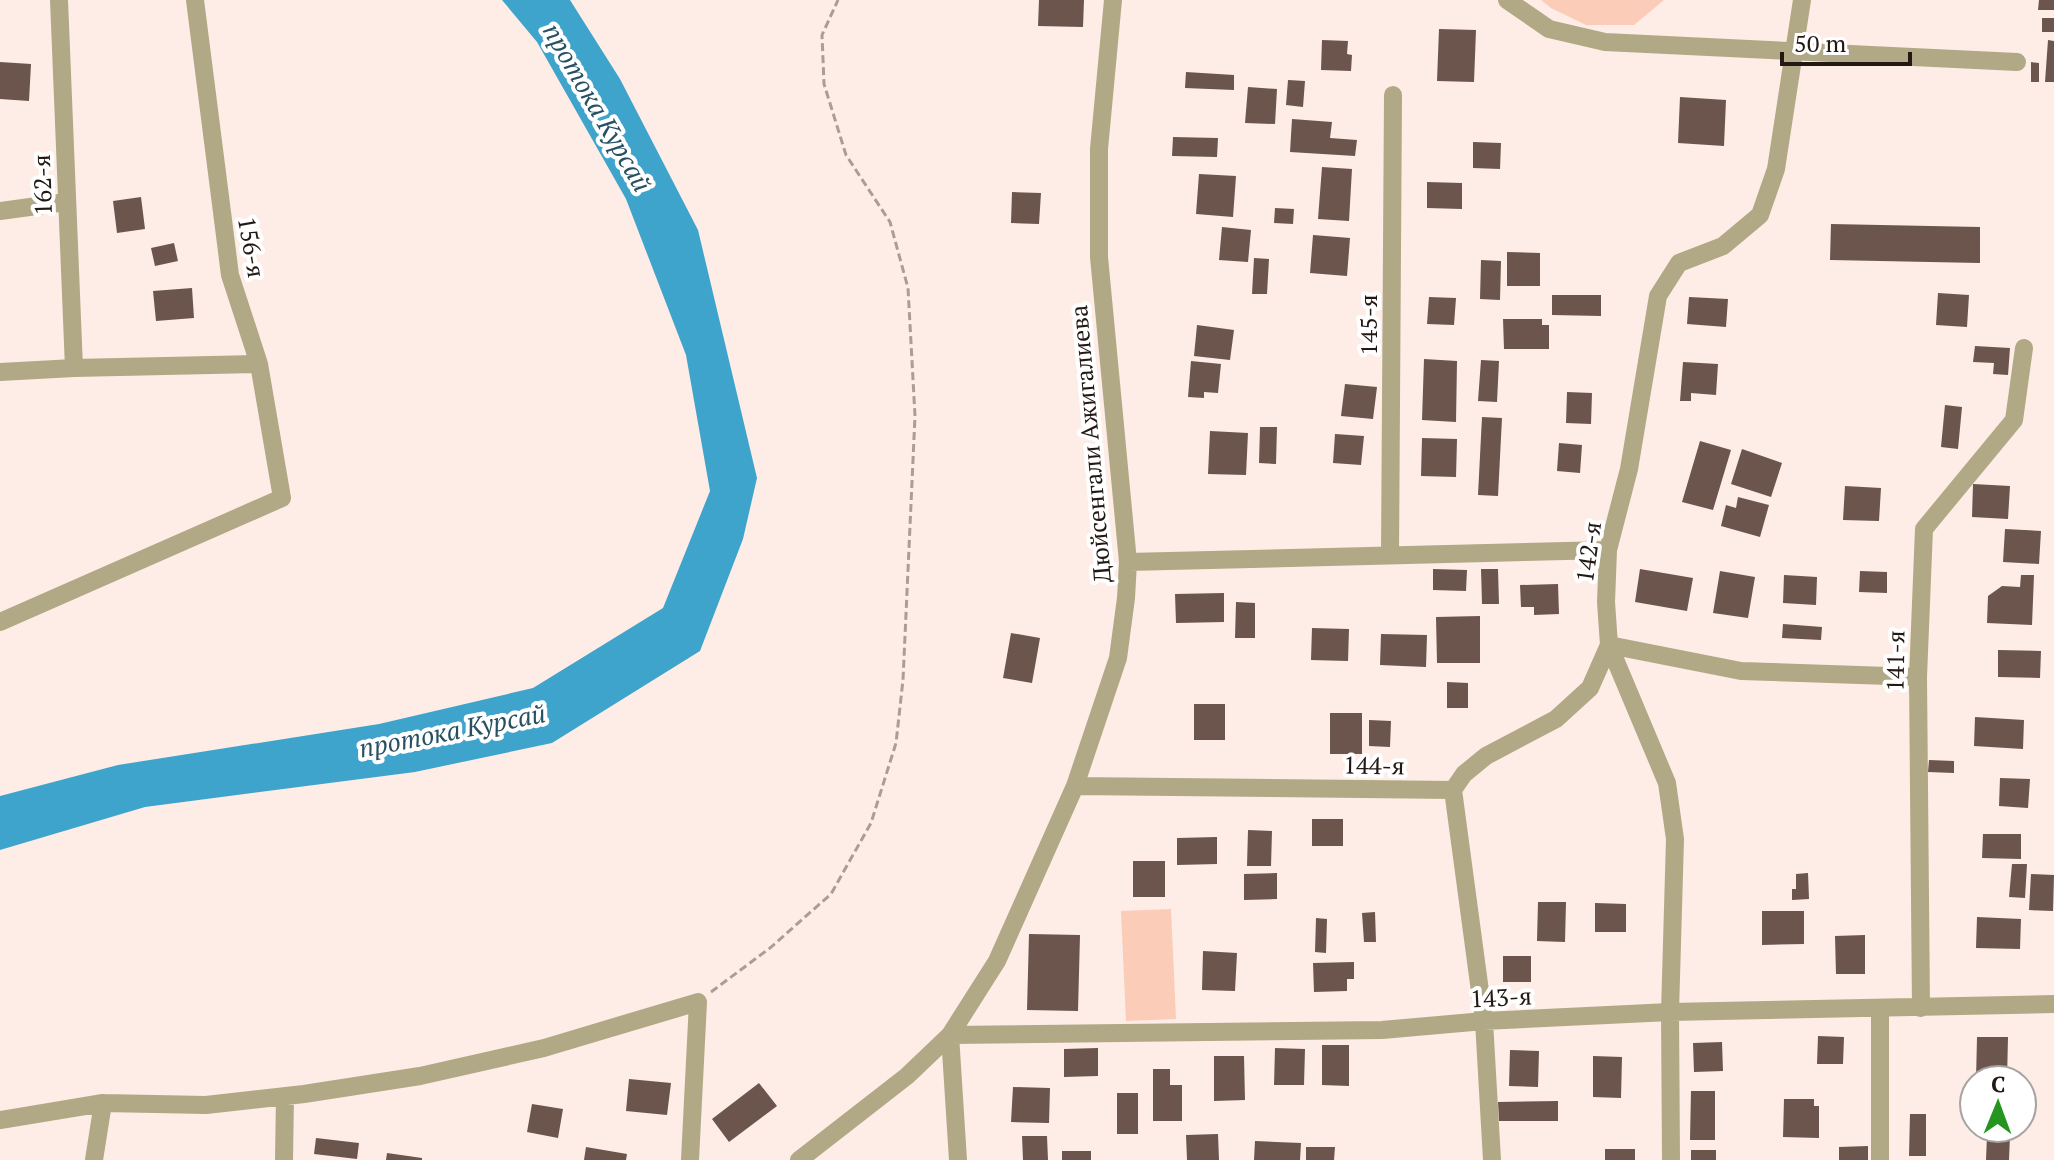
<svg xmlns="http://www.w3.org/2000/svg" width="2054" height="1160" font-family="'PT Serif',serif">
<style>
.green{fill:#fbccb8}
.water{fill:#3fa4cc}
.building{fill:#6b554c}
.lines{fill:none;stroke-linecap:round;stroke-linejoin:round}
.path{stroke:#aa9d97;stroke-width:3;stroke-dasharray:8 4;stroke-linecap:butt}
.minor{stroke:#b1a885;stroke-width:18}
.labels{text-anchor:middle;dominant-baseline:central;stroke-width:8;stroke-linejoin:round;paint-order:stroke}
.street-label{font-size:24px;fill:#221915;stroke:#fff}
.water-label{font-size:26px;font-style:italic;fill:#275163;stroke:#fff}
</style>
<rect width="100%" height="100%" fill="#fdede6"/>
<path class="green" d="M1541,0H1664L1634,25H1586L1551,8Z
M1171,909L1176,1019L1126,1021L1121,911Z"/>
<path class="water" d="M502,0H570L620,79L698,230L757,478L743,539L700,651L552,743L415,772L145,807L0,850V796L118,765L379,724L533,688L663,608L710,491L686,355L626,199L537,42Z"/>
<path class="building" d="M1039,0H1084L1083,27L1038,26Z
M2039,0H2054V10H2038Z
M2042,18H2054V32H2042Z
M1439,29L1476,30L1474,82L1437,81Z
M1322,40L1348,41L1347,54L1352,55L1351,71L1321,70Z
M2048,40L2054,41V82H2045Z
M0,62L31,64L29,101L0,99Z
M2031,62L2039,63V82H2031Z
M1186,72L1234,75V90L1185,88Z
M1288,80L1305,81L1303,107L1286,105Z
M1248,87L1277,89L1275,124L1245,123Z
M1680,97L1726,100L1724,146L1678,143Z
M1292,119L1332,122L1330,138L1357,140L1355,156L1290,152Z
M1173,137L1218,138L1217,157L1172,156Z
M1473,142L1501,143L1500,169L1473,168Z
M1322,167L1352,169L1349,221L1318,219Z
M1199,174L1236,176L1233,217L1196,214Z
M1427,182L1462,183V209L1427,208Z
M1012,192L1041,193L1039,224L1011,223Z
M141,197L145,229L117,233L113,201Z
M1275,208L1294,209L1293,224L1274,223Z
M1831,224L1980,227V263L1830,260Z
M1222,227L1251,230L1248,262L1219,260Z
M1313,235L1350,238L1347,276L1310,273Z
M174,243L178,261L155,266L151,248Z
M1507,252L1540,253V286H1507Z
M1254,258L1269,259L1267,294H1252Z
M1481,260L1501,261L1500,300L1480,299Z
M192,288L194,318L156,321L153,291Z
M1938,293L1969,295L1967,327L1936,325Z
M1552,295H1601V316L1552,315Z
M1429,297L1456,298L1454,325L1427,324Z
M1689,297L1728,299L1726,327L1687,324Z
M1503,319H1542V325H1549V349H1504Z
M1197,325L1234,330L1230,360L1194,356Z
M1975,346L2010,348L2008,375L1993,374L1994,363L1973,362Z
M1424,359L1457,361L1456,422L1422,420Z
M1481,360L1499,361L1497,402L1478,401Z
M1191,361L1221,364L1218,393L1204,392V398L1188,397Z
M1683,362L1718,364L1716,395L1691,393V401H1680Z
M1345,384L1377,387L1373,419L1341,416Z
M1567,392L1592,393L1591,424L1566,423Z
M1945,405L1962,407L1958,449L1941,447Z
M1482,417L1502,418L1498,496L1478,495Z
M1260,427H1277L1276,464L1259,463Z
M1210,431L1248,433L1246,475L1208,474Z
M1335,434L1364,436L1361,465L1333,463Z
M1422,438L1457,439L1456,477L1421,476Z
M1700,441L1731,450L1713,510L1682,502Z
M1559,443L1582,445L1580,473L1557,471Z
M1742,449L1782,463L1771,497L1731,484Z
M1973,484L2010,486L2008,519L1972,517Z
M1845,486L1881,488L1879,521L1843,520Z
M1738,497L1769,505L1760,537L1721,526L1726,505L1736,508Z
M2005,529L2041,531L2039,564L2003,562Z
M1433,569L1467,570L1466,591L1433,590Z
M1481,569H1498L1499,604H1482Z
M1640,569L1693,578L1687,611L1635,602Z
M1720,571L1755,577L1748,618L1713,613Z
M1860,571L1887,572V593L1859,592Z
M1784,575L1817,577L1816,605L1783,603Z
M2021,575H2034L2032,625L1987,623L1988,596L2002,586L2020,587Z
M1558,584L1559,614L1534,615V607H1521L1520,585Z
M1224,593V622L1176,623L1175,594Z
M1236,602L1255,603V638H1235Z
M1480,616V663H1437L1436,617Z
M1783,624L1822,627L1821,640L1782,638Z
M1312,628L1349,629L1348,661L1311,660Z
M1011,633L1040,638L1032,683L1003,678Z
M1381,634L1427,635L1426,667L1380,665Z
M1998,650L2041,651L2040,678L1998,677Z
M1447,682L1468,683V708H1447Z
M1194,704H1225V740H1194Z
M1330,713H1362V754H1330Z
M1975,717L2024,720L2023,749L1974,746Z
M1369,720L1391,721L1390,747L1369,746Z
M1929,760L1954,761V773L1928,772Z
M2000,778L2030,779L2028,808L1999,806Z
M1312,819H1343V846H1312Z
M1248,830L1272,831L1271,866H1247Z
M1983,834H2021V859L1982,858Z
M1217,837V864L1177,865V838Z
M1133,861H1165V897H1133Z
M2012,864H2027L2025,898L2009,897Z
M1277,873V899L1244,900V874Z
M1808,873L1809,899L1792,900V889H1796V874Z
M2031,874L2054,875L2053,911L2029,910Z
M1538,902H1566L1565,942L1537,941Z
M1595,903L1626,904V932H1595Z
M1762,911H1804V944L1762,945Z
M1375,912L1376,942H1364L1362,913Z
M1977,917L2021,919L2020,949L1976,948Z
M1316,918L1327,919L1326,953L1315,952Z
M1029,934L1080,935L1078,1011L1027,1010Z
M1865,935V974H1836L1835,936Z
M1203,951L1237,953L1235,991L1202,990Z
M1503,956H1531V982H1503Z
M1354,962V979H1347V991L1314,992L1313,963Z
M1818,1036L1844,1037L1843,1064H1817Z
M1977,1037H2008L2007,1080H1976Z
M1722,1042L1723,1071L1694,1072L1693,1043Z
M1322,1045H1349V1086L1322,1085Z
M1098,1048V1076L1064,1077V1049Z
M1275,1048L1305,1049L1304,1085H1274Z
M1510,1050L1539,1051L1538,1087L1509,1086Z
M1214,1056H1244L1245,1100L1214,1101Z
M1593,1056L1622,1057L1621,1098L1593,1097Z
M1153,1069H1170V1085H1182V1121H1153Z
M629,1079L671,1083L667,1115L626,1111Z
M759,1083L777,1106L729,1142L712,1119Z
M1013,1087L1050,1088L1049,1123L1011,1122Z
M1691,1091H1715V1140H1690Z
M1117,1093H1138V1134H1117Z
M1784,1099H1814V1106H1819V1138L1783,1137Z
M1558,1101V1121H1499L1498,1102Z
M532,1104L563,1109L558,1138L527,1132Z
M1910,1114H1926V1156H1909Z
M1218,1134L1219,1160H1187L1186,1135Z
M1987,1135H2010L2009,1160H1986Z
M1022,1136H1047L1048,1160H1023Z
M316,1138L359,1143L357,1159L314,1154Z
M1255,1141L1301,1143L1300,1160H1254Z
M1868,1146V1160H1839V1147Z
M586,1147L627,1154L626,1160H584Z
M1306,1147H1335L1334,1160H1306Z
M1605,1149H1635V1160H1605Z
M1691,1150H1716V1160H1691Z
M1062,1151H1091V1160H1062Z
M387,1153L422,1158V1160H386Z"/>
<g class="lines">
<path class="path" d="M711,992L770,948L831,894L871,823L896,743L903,680L915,416L908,288L890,222L846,155L824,84L822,35L838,0"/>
<path class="minor" d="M59,0L74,368
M1507,0L1549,29L1605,42L2017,62
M0,211L66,202
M0,372L74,368L259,364
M1390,555L1393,95
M1128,562L1608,550
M0,622L282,498L259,364L230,275L195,0
M1075,786L1453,790L1464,774L1486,756L1556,719L1590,688L1609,645L1741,671L1918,677
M1453,790L1484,1021L1492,1160
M1921,1008L1918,677L1924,529L2014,420L2024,348
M0,1120L103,1103L206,1105L304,1094L420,1076L544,1048L698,1002L690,1160
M94,1160L103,1103
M284,1160L285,1096
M799,1160L907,1076L950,1035L997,961L1075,786L1118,658L1126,598L1128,562L1099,257V149L1113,0
M958,1160L950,1035L1382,1030L1484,1021L1670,1012L2054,1004
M1671,1160L1670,1012L1675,839L1667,783L1609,645L1606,602L1608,550L1629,469L1658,296L1679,263L1723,246L1760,215L1776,169L1802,0
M1880,1160V1009"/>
</g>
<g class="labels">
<g class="street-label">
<text transform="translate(42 185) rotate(-92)">162-я</text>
<text transform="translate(252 247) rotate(80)">156-я</text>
<text transform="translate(1368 325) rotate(-90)">145-я</text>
<text transform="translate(1090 444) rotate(-95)">Дюйсенгали Ажигалиева</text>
<text transform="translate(1588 552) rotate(-82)">142-я</text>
<text transform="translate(1895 661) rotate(-89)">141-я</text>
<text transform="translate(1374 765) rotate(1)">144-я</text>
<text transform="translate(1501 997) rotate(-3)">143-я</text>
</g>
<g class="water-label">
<text transform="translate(598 107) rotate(60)">протока Курсай</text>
<text transform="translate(452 730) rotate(-11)">протока Курсай</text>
</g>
</g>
<g transform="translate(1998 1104) rotate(1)"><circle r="38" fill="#ffffff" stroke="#a7a3a1" stroke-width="2"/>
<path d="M0-6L14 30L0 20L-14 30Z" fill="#26951f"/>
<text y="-12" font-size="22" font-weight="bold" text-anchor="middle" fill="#221915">С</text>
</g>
<path d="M1782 52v12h128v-12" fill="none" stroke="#221915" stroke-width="4"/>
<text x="1794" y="52" font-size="24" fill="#221915" stroke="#ffffff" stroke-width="6" paint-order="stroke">50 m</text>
</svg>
